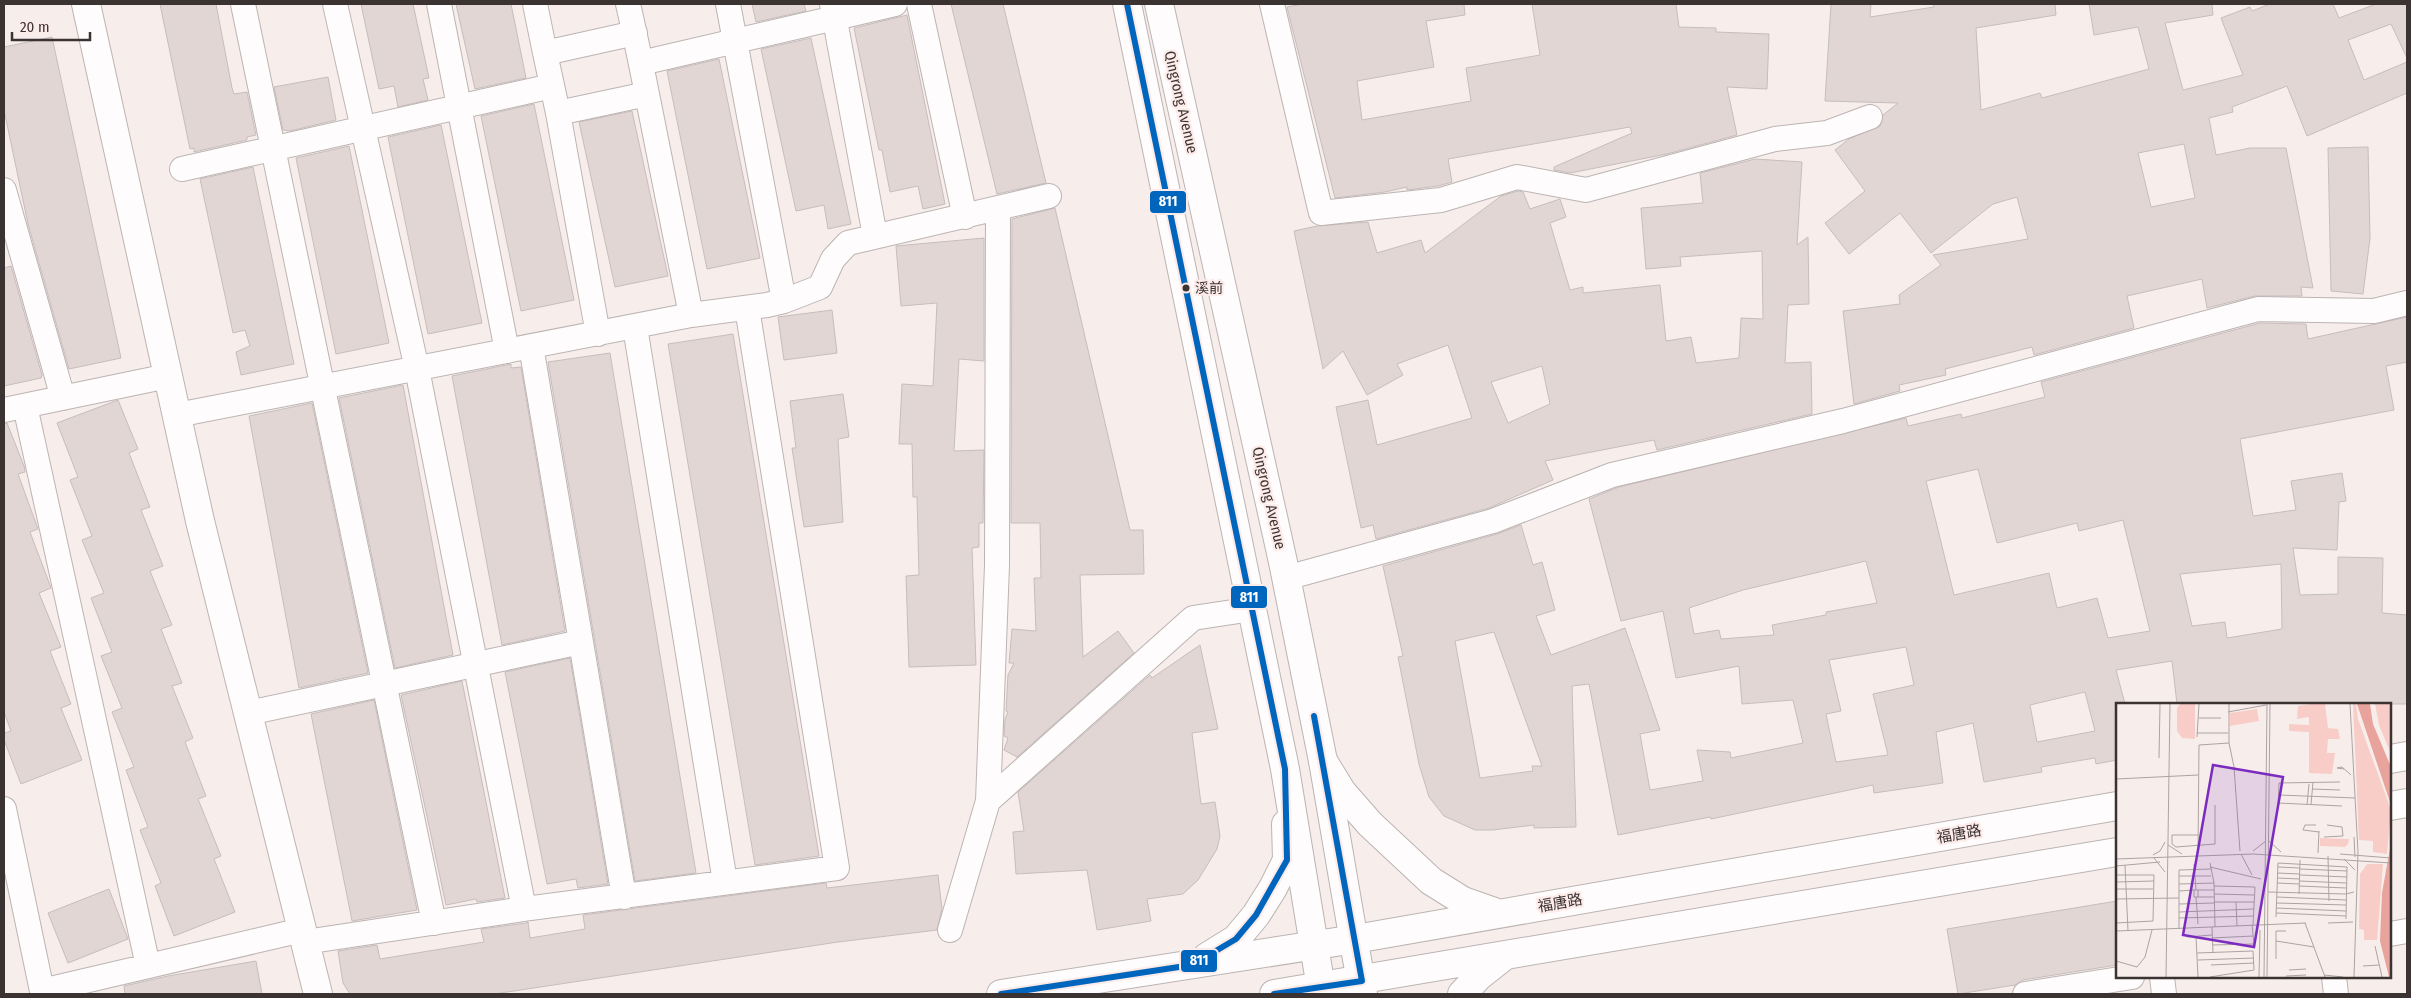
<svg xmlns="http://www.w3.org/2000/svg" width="2411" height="998" font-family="'Fira Sans Condensed','Noto Sans SC',sans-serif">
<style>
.building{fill:#e2d6d4;stroke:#c6bebc;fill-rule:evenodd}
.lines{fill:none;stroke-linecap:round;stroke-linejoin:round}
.street-casing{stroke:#bcb4b3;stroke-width:26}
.secondary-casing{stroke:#bcb4b3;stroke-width:30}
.primary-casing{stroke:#bcb4b3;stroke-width:30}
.street{stroke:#fefcfc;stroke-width:24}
.secondary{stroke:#fefcfc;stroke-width:28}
.primary{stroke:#fefcfc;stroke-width:28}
.bus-1-casing{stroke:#fcebe8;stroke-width:10}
.bus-1{stroke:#0065bd;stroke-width:6}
.bus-dot{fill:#3b3332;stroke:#fcebe8;stroke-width:2}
.labels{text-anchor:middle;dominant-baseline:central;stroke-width:4.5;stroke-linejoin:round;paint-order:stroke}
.bus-label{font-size:14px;fill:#3b3332;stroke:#fcebe8;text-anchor:start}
.street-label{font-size:15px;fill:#3b3332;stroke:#fcebe8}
.inset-road{fill:none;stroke:#aca3a2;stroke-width:1}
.view{fill:#7b2cbf;fill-opacity:0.15;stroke:#7b2cbf;stroke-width:2.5}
.inset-edge{fill:none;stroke:#3b3332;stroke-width:2.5}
.line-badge{stroke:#fcebe8;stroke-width:2}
.badge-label{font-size:14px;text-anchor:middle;font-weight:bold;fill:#fff}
</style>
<rect width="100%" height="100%" fill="#f7eeec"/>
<path class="building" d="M160,4H216L232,88L234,94L247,92L256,135L247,137V140L194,152V148L190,149Z
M361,4H413L429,78L423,79L428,100L398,107L394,86L379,89Z
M456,4H511L526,78L475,89Z
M752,4H804L806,11L756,22Z
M951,4H1003L1046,183L997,194Z
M1302,4H1464L1465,15L1426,21L1434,67L1357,81L1362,120L1471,101L1466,68L1540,55L1532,4H1676L1679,27L1716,28V32L1769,34L1767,89L1727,87L1737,135L1667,154L1570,173L1554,170V167L1632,133L1630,127L1448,159L1452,182L1438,186L1407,190V187L1385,192L1335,198L1287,7Z
M1831,4H1871L1870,17L1934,7L1933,4H2055L2056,15L1976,28L1981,110L2040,93L2042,98L2149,69L2138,27L2094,35L2089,4H2212L2213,15L2165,23L2183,90L2243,75L2221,18L2250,7L2252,11L2270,4H2333L2339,18L2376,4H2407V58L2391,24L2348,40L2364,80L2407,62V93L2307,136L2287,86L2232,107L2233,112L2209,118L2216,155L2250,148H2286L2313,288L2301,287L2302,296H2255L2207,308L2202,279L2127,296L2134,328L2034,355L2032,347L1945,369L1946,375L1899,385L1900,391L1854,404L1843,311L1900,304L1899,295L1941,265L1933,255L2028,239L2017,197L1993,204L1931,253L1900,213L1849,254L1825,223L1865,191L1835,150L1849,139L1880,126L1883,115L1898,103L1825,101ZM2184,144L2195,198L2151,207L2138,153Z
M907,15L945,204L923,209L918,186L890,192L882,150H879L854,28Z
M52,37L121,358L69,369L28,224L4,110V47Z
M811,38L851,224L828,229L824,205L796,211L761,49Z
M719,59L760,258L707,269L667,71Z
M328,77L336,120L290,131L283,130L274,87Z
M534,104L574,300L521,311L481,116Z
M632,111L668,276L615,287L579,122Z
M441,125L482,323L428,334L388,137Z
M349,146L389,343L336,354L296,158Z
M2368,147L2370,238L2363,294L2331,291L2328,148Z
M1755,159L1802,162L1797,245L1808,237L1809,304L1788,305L1785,363L1811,362L1812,414L1657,450L1654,440L1545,461L1553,480L1489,508L1376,539L1373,525L1361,528L1336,407L1368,400L1377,445L1472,418L1448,345L1397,364L1403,375L1367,395L1343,351L1323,369L1294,231L1317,226L1368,222L1377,253L1421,240L1425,253L1501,196L1518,191L1523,192L1530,209L1560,199L1566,217L1550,223L1570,290L1583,287V293L1660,285L1666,341L1691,337L1696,363L1739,358L1741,318L1763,319L1762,251L1680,257L1681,266L1646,269L1641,208L1703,203L1700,173ZM1542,366L1550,404L1508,423L1491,382Z
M253,167L294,364L241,375L236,352L250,346L245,330L233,333L200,179Z
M1055,208L1130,530H1143L1144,574L1080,575L1083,657L1118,631L1134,653L1017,757L1004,750L1008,738L1004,736L1005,719L1008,712L1006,711L1008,675L1014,663H1009L1012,629L1036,631L1034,578H1041L1040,523H1011L1012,219Z
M984,238V361L959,359L954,451L984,450L983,523H979V547L972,548L976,665L909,667L906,576L919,575L917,497H913L912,444H899L902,384L933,386L937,303L901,306L896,246Z
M11,266L42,375L41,378L4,386V268Z
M832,310L837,353L784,360L778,317Z
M2407,317V362L2386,366L2394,410L2240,439L2253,516L2296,510L2291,481L2342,473L2346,501L2339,502L2337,550L2293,548L2300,595L2338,594V557L2383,558L2382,613L2407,615V704H2177L2172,661L2116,670L2125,704H2117V760L2096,764L2095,758L2041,767L2042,772L1984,782L1973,723L1936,732L1943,783L1874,793L1873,785L1711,819L1710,817L1618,835L1589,684L1572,686L1576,827L1534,828V825L1493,830H1475L1444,816L1429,797L1419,764L1398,657L1403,656L1383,566L1497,534L1521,525L1533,565L1542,562L1555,610L1536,616L1551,655L1625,628L1660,730L1640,734L1650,790L1703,781L1697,750L1730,752L1731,758L1803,743L1793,700L1742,704L1739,666L1676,678L1663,611L1621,621L1589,499L1619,487L1906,418L1908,426L1961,414L1962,418L2045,397L2041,382L2260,323L2306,324L2308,339ZM1978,469L1997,543L2077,523L2079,531L2123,520L2150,631L2108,638L2097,598L2057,608L2049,573L1954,595L1926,481ZM1866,561L1877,603L1826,612V615L1772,625L1774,635L1721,639L1719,630L1694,634L1689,608L1743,590ZM2281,564L2282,629L2227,638L2225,622L2192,626L2180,574ZM1494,632L1542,766H1532L1533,771L1480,778L1455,641ZM1906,647L1914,685L1873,694L1888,755L1836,762L1826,714L1841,711L1829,660ZM2085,692L2095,731L2037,742L2030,705Z
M733,334L819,856L755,865L668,344Z
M610,353L696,873L635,881L548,362Z
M511,364V368L521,367L565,631L502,645L452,376Z
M403,385L453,655L395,668L339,398Z
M843,394L849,437L838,439L843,522L804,527L792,448H796L790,401Z
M118,400L138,449L129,453L150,507L141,510L163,566L150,571L172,625L161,629L182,683L172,686L193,738L185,742L206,796L198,799L221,856L214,859L235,912L174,936L155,886L161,883L140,830L148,827L126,770L134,767L112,712L122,708L101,656L112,652L91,598L104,593L82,540L92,536L70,480L78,477L57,423Z
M312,403L368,673L299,688L249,416Z
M4,423H7L24,466L25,472L18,474L38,529L30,532L51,588L39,593L61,647L50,651L71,704L61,708L82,760L21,784L4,740V733L11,731L4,712Z
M1200,645L1218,729L1192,733L1201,804L1215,802L1220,836L1217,849L1198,880L1183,894L1147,899L1151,921L1097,930L1087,870L1016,874L1013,832L1024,831L1018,792L1150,675L1152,678Z
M570,658L608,884L578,888L576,879L547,884L505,672Z
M462,681L505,898L477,902L476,899L446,905L401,695Z
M374,700L417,910L352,921L311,714Z
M938,875L942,909L937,930L838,942L494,994H350L343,983L338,951L377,945L380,959L484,942L481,929L526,923L528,922L530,938L585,929L583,915L826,883L827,888Z
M109,889L128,939L68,963L48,913Z
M2117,901V965L2023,980L2015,985L1958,994L1947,929Z
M256,961L262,994H125L124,986L168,976Z"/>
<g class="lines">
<g class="street-casing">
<path id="street" d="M243,4L434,923
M335,4L417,369L524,909
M439,4L507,351
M535,4L545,53
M628,4C635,34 641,64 647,94L558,113L545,53L635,33
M728,4L784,301
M832,4L875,236
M919,4L965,217
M1272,4L1321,213L1441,200L1517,177L1586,190L1775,139L1827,133L1870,117
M641,63L895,4
M647,94L691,315
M558,113L598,334
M182,169L552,86
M4,190L63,398
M635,327L725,882
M531,346L624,897
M25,406L148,966
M4,410L168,376
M177,415L691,315L767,305L784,301L820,287L833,259L848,243L1049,196
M1286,578L1493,521L1612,475L1843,421L2258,309L2374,311L2407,303
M248,713L581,642
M988,801L1193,618L1239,611L1248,585
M4,809L42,991L302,930
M950,930L988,801L997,565L998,209
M2390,934L2407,931
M305,942L524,909L837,868L747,308
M2162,977L2164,994
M2334,977L2336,994
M2025,994L2132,977"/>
</g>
<g class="secondary-casing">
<path id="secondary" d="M86,4L200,521L318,994
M2390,759L2407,756
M1323,761L1342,792L1370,824L1431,881L1463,901L1497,913
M2390,806L2407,803
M1207,957L1236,939L1256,915L1273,888L1287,860L1286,824
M1001,994L1355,939L2117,806
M1274,994L2117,852
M1462,994L1479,976L1503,957"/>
</g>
<g class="primary-casing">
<path id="primary" d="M1127,4L1285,769L1322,994
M1159,4L1283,562L1323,761L1363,994"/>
</g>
<use href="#street" class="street"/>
<use href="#secondary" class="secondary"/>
<use href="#primary" class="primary"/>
<g class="bus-1-casing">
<path id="bus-1" d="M1001,994L1192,965L1236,939L1256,915L1287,860L1285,769L1127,4
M1274,994L1362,981L1314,716"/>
</g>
<use href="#bus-1" class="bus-1"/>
</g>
<circle class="bus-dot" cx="1186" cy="288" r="4.5"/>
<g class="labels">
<g class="bus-label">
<text x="1195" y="288">溪前</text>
</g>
<g class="street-label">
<text transform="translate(1181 102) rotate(77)">Qingrong Avenue</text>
<text transform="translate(1269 498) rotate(77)">Qingrong Avenue</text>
<text transform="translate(1959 834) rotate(-10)">福唐路</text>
<text transform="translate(1560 903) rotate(-10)">福唐路</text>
</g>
</g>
<g transform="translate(2116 703)">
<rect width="275" height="275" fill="#f7eeec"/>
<path d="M64,1H79V36L66,35L61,28V5ZM195,1H209L212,25L222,26L224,36H212L211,50H219L216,71L193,70V29L173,28V21L193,22V14L181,16L182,3ZM237,1H240L242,16L275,107L271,151L257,149V138L243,137ZM259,1H275V51L263,22ZM141,6L143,18L114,23V10ZM204,135L233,136L232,141L229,144L204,143ZM251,161H267L261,237H248V227L243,226L244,171Z" fill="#f8cdc8"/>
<path d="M241,1H254L257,21L275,64V102ZM275,140V274H273L264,238L266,190Z" fill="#e8a39c"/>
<path class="inset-road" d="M234,1L242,149L238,274M112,9L150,2M83,15H105M81,30H112M81,34L83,1M113,40L118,64L124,148M43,55L44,1M228,66L221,65L226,64L235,72M0,76L82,72M196,86L224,87M163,92L239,95M162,100L226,103M191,102L193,81M195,102L197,79M162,106L163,80L224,79M200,122H189L187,127L203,129M82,132H56V141L60,144L99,141V102M208,134L227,133L226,124L211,122M238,134L239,154M153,138L165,149M52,142L66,151M137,148L150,138M82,150L83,42L113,40V1M202,150L203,128M125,151L136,172M224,151L275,155M37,152L44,148L49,139M212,153L213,198M38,155L49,169M0,156L137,151L275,160M228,156L239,167M94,160L98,180L99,224M78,161L80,187M9,162L12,228M0,163L44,159M94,164L145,176M162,164L184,165M184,166L231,168M161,170L184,171M0,172H38L37,218L0,220M184,172L231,174M63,173H95M161,175L184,176M184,178L230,180M0,179L38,178M161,180L183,181M63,181L98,180M98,183L139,184L137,222M183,183L230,185M0,186H37M82,187H98M63,188L78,187H82V194H78V187M152,189L230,191L238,189M98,191L138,192M183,191L184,157M80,194L82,221M82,194H98M161,194L230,197M0,196L63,195M98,199H138M120,199L121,223M161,200L230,202M63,201L98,200M160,205L230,208M63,209L138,206M160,210L230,213M160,214L162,160L231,164L230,216M63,215L138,213M189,220L209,274M212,220L237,219M96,224L97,250M63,226V167L95,166M0,228L190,220M71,234L96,232M80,234L82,274M96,235L137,233M160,238L198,244M96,242L138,241L136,222M259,243L266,274M81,250L137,248L138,267L94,274M160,256V228H170M82,257L138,255M0,258L21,264L29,254L36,227M95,262L138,260M247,263L263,262M173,267L190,266M208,272L227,274M170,273L190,272M50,274L54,1M143,274L144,227M148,274L151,1M151,274L154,1"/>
<path class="view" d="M97,62L167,74L138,244L67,232Z"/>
<rect width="275" height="275" class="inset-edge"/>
</g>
<g class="line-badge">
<rect x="1149" y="190" width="38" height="24" rx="5" fill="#0065bd"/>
<rect x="1230" y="585" width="38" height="24" rx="5" fill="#0065bd"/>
<rect x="1180" y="949" width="38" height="24" rx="5" fill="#0065bd"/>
</g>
<g class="badge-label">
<text x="1168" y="206">811</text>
<text x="1249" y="602">811</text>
<text x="1199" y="965">811</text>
</g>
<rect width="2411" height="998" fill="none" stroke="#3b3332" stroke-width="10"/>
<path d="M12 32v8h78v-8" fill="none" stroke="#3b3332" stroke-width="2.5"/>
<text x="20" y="32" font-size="15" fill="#3b3332" stroke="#fcebe8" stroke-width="4" paint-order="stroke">20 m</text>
</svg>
